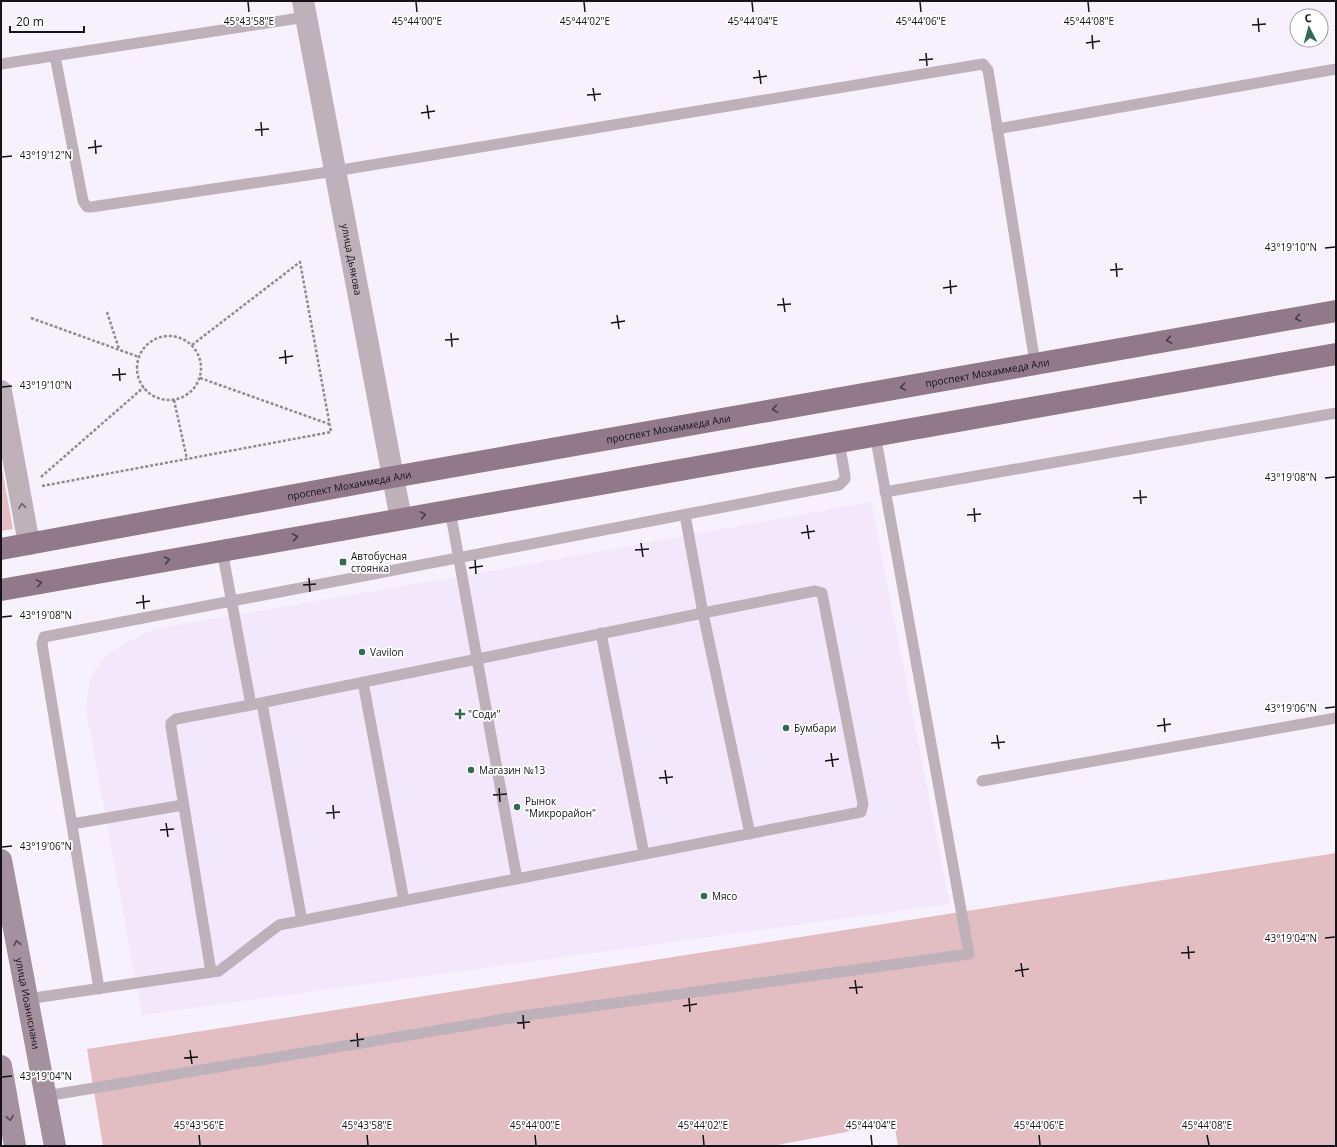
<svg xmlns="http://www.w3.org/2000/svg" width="1337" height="1147" font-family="'Open Sans',sans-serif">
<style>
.built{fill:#f2e7fb}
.green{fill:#e2bdc2}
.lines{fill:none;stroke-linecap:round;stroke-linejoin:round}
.path{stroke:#8f8b94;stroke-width:2.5;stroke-dasharray:3 2;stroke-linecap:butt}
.service{stroke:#bfb1ba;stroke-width:11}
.tertiary{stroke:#bfb1ba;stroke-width:22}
.secondary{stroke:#a5909e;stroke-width:22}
.primary{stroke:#917989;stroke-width:22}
.oneway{stroke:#473b45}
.oneway2{stroke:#6a6269}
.oneway3{stroke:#564b54}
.ticks{fill:none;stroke:#151218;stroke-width:1.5}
.poi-dot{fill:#336b52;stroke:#fff;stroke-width:1.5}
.labels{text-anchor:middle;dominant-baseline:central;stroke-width:3.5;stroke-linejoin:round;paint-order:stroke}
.street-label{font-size:10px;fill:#151218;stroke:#fff}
.poi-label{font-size:10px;fill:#151218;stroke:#fff;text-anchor:start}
.ticks-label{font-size:10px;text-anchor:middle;fill:#151218;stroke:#fff;stroke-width:3.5;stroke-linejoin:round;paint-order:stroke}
</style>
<rect width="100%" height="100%" fill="#f7f1fd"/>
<path class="built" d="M871,502L950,904L142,1015L86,710L90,677L108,653L153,629L502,569Z"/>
<path class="green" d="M1,463L13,529L1,531Z
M1336,853V1146H898L894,1123L772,1146H103L87,1049Z"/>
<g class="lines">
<path class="path" d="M107,312L119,349
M31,318L139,357
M137 368a32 32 0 1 1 64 0a32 32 0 1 1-64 0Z
M200,378L329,424
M174,400L187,459
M41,477L144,387
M42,486L331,432L300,262L192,345"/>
<path class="service" d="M55,56L83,201L87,207H91L335,171L983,64L988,70L1035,363
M1,64L306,17
M997,129L1336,69
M885,492L1336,413
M450,510L517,879
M601,633L644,854
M363,682L404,901
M262,703L302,921
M251,705L703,613L750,834
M982,781L1336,718
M72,824L183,805
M211,972L171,727V723L176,719L251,705L222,550
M99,989L42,644L44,637L839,485L845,479V476L839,441
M27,999L219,971L279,925L861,812L863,804L822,593L815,591L703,613L685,515
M46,1096L529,1015L969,954L875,434"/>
<g class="tertiary">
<path id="s1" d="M303,1L401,519"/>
<path d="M1,391L29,544"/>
</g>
<g class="secondary">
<path id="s2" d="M1,860L55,1146"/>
<path d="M1,1066L15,1146"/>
</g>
<g class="primary">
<path id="s3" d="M1,549L393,477L1336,311"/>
<path d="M1,590L1336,354"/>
</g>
</g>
<defs><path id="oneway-chevron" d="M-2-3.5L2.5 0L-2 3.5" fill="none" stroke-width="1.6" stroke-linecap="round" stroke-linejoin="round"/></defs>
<g class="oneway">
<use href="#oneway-chevron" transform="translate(1298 318) rotate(170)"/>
<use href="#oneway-chevron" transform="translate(1169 340) rotate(170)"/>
<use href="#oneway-chevron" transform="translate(903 387) rotate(170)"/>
<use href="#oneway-chevron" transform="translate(775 409) rotate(170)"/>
<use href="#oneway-chevron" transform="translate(423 515) rotate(-10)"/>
<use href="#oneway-chevron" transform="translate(295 537) rotate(-10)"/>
<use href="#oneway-chevron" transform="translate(167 560) rotate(-10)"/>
<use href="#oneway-chevron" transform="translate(39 583) rotate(-10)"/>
</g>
<use class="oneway2" href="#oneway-chevron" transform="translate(22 506) rotate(-100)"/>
<g class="oneway3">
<use href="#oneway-chevron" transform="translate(17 943) rotate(-101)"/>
<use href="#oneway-chevron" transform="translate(10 1118) rotate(80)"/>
</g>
<path class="ticks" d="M248,2L249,12M416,2L417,12M584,2L585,12M752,2L753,12M920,2L921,12M1088,2L1089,12M1258,18L1259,32M1252,25L1266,24M1092,35L1093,49M1086,43L1100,41M926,53L927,66M919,60L933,59M759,70L761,84M753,78L767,76M593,88L595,101M587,95L601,94M427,105L429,119M421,113L435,111M261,122L262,136M255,130L269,129M95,140L96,154M88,148L102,146M2,157L12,156M1325,248L1335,247M1116,263L1117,277M1110,270L1123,269M950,280L951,294M943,288L957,286M783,298L785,312M777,305L791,304M617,315L619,329M611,323L625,321M451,333L452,347M445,340L459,339M285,350L286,364M279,358L293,356M119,368L120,381M112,375L126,374M2,387L12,386M1325,478L1335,477M1140,490L1141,504M1133,498L1147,497M974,508L975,522M967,515L981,514M807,525L809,539M801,533L815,531M641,543L643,557M635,550L649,549M475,560L476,574M469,568L483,566M309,578L310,592M303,585L316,584M143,595L144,609M136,603L150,601M2,617L12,616M1325,708L1335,707M1164,718L1165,732M1157,726L1171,724M997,735L999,749M991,743L1005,742M831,753L833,767M825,761L839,759M665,770L667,784M659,778L673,777M499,788L500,802M493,795L507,794M333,805L334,819M326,813L340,812M166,823L168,837M160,830L174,829M2,847L12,846M1325,938L1335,937M1188,946L1189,959M1181,953L1195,952M1021,963L1023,977M1015,971L1029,969M855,980L857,994M849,988L863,987M689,998L690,1012M683,1006L697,1004M523,1015L524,1029M517,1023L530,1022M357,1033L358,1047M350,1041L364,1039M190,1050L192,1064M184,1058L198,1057M2,1077L12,1076M199,1135L200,1145M367,1135L368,1145M535,1135L536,1145M703,1135L704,1145M871,1135L872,1145M1039,1135L1040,1145M1207,1135L1209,1145"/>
<g class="poi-dot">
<rect x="339" y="558" width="8" height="8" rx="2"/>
<circle cx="362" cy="652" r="4"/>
<path d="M458 708h4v4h4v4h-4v4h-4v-4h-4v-4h4z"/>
<circle cx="786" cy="728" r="4"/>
<circle cx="471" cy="770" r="4"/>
<circle cx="517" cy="807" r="4"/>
<circle cx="704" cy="896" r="4"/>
</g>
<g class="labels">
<g class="street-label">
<text stroke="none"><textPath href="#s1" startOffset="263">улица Дьякова</textPath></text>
<text stroke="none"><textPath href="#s3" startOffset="1002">проспект Мохаммеда Али</textPath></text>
<text stroke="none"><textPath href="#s3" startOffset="678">проспект Мохаммеда Али</textPath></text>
<text stroke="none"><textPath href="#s3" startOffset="354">проспект Мохаммеда Али</textPath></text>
<text stroke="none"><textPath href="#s2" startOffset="146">улица Иоанисиани</textPath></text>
</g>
<g class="poi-label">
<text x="351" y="556">Автобусная<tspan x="351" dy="12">стоянка</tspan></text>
<text x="370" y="652">Vavilon</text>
<text x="468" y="714">"Соди"</text>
<text x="794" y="728">Бумбари</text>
<text x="479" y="770">Магазин №13</text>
<text x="525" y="801">Рынок<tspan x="525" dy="12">"Микрорайон"</tspan></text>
<text x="712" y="896">Мясо</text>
</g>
</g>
<g class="ticks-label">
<text x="249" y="25">45°43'58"E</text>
<text x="417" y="25">45°44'00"E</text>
<text x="585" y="25">45°44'02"E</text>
<text x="753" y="25">45°44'04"E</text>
<text x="921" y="25">45°44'06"E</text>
<text x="1089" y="25">45°44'08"E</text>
<text x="46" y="159">43°19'12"N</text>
<text x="1291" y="251">43°19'10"N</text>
<text x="46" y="389">43°19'10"N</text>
<text x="1291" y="481">43°19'08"N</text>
<text x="46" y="619">43°19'08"N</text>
<text x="1291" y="712">43°19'06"N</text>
<text x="46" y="850">43°19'06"N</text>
<text x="1291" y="942">43°19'04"N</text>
<text x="46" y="1080">43°19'04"N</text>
<text x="199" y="1129">45°43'56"E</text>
<text x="367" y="1129">45°43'58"E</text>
<text x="535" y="1129">45°44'00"E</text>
<text x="703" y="1129">45°44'02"E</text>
<text x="871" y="1129">45°44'04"E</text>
<text x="1039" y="1129">45°44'06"E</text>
<text x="1207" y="1129">45°44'08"E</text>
</g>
<rect width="1337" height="1147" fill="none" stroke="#151218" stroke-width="4"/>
<g transform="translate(1309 28) rotate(354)"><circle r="19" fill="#ffffff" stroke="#a1a0a3"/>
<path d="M0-3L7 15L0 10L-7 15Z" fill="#336b52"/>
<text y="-6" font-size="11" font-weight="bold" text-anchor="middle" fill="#151218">С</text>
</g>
<path d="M10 26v6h74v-6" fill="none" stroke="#151218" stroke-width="2"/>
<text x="16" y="26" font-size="12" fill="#151218" stroke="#ffffff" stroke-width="3" paint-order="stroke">20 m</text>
</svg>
